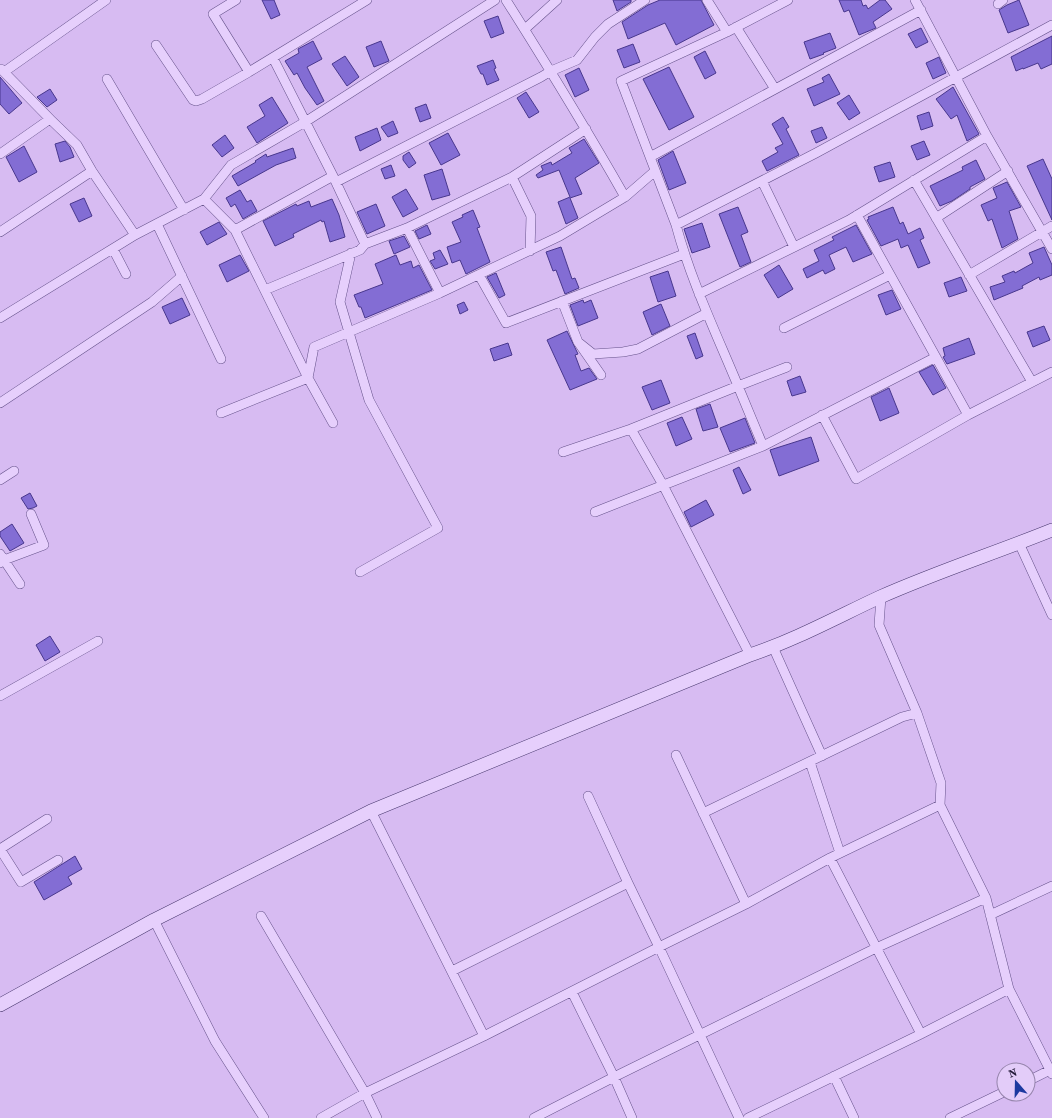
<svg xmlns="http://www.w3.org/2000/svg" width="1052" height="1118" font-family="'Source Serif 4',serif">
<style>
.building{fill:#836dd4;stroke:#48378d}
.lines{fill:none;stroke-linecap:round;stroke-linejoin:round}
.street-casing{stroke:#66538b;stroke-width:10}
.secondary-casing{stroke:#47376d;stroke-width:14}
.street{stroke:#e6cffc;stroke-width:9}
.secondary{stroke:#e6cffc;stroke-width:13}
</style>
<rect width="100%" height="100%" fill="#d7bbf2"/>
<path class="building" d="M262,0H274L280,15L271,19Z
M613,0H631V2L617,11Z
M660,0H701L714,25L676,45L665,23L628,39L622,22L648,5Z
M839,0H861L863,6L866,5L868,9L880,0H885L892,9L873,22L876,28L859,35L849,10L844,12Z
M1019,0L1029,25L1008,33L999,10L1007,5Z
M498,16L504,33L491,38L484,21Z
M921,28L928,42L916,48L908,34Z
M830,33L836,48L823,53L824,54L810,59L804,42Z
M1052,36V64L1041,69L1038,63L1023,69V68L1016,71L1011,57Z
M313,41L322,59L307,67L324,101L317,105L305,88L297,73L294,75L285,61L299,53L298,49Z
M381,41L389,61L374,67L366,47Z
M633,44L640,62L624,68L617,50Z
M705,51L716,73L705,79L694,57Z
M345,56L359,77L347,86L332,64Z
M939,57L946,73L933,79L926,63Z
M493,60L496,68L494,69L499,80L487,85L483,74H481L477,66Z
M669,67L694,117L669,130L643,79Z
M579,68L589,90L575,97L565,75Z
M829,74L840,94L814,106L807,89L824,82L822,78Z
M0,77L22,103L9,114L0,104Z
M953,87L979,134L967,141L957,115L951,119L936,99Z
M50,89L57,100L47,107L37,97Z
M526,92L539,112L529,118L517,98Z
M849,95L860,113L849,120L837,103Z
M272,97L288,123L257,143L247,127L265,116L259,105Z
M426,104L431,118L420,122L415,108Z
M929,112L933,126L921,130L917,116Z
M783,117L789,127L786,129L799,155L767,171L762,161L778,152L775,148L783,144L772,124Z
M393,121L398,133L388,137L381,127Z
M822,127L827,138L816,143L811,131Z
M377,128L381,140L360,151L355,137Z
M448,133L460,155L441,165L429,143Z
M225,135L234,148L222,157L212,145Z
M584,139L599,163L575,178L582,194L570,198L578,218L566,224L558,202L570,197L559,170L538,178L536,175L543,170L541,166L551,162L552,165L572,153L569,148Z
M65,141L70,147L74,157L60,162L55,144Z
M924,141L930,155L917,160L911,146Z
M24,146L37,172L19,182L6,157Z
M293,148L296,158L276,165L238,186L232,176L256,162L255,161L266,154L267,157Z
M673,151L686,183L669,190L658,160Z
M409,152L416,163L409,168L403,160V156Z
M1043,159L1052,179V220L1027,166Z
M976,160L985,179L970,187V189L952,201L940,206L930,186L963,170L962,167Z
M890,162L895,177L879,182L874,167Z
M391,165L395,176L385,179L381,169Z
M442,169L450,195L432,200L424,175Z
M1007,182L1021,207L1009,211L1018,239L1002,248L992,219L988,221L981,205L997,198L993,188Z
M406,189L418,209L403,217L392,197Z
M240,190L247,202L251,200L257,211L243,219L235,204L231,207L226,198Z
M84,198L92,216L79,222L70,204Z
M332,199L339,215L345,237L330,242L324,221L322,222L321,220L293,234L294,237L275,246L263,221L296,204L297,206L309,201L311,207Z
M376,204L385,226L367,234L357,212Z
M738,207L748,232L741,235L751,262L740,267L719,214Z
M893,207L900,224L903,222L908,234L920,228L924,238L920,240L930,263L918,268L908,245L901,248L898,239L881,246L867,220L869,219L868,217Z
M473,210L480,227L477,228L490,262L466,274L460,260L452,263L447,247L461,242L452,222L463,217L462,215Z
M219,222L227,234L207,245L200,232Z
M702,223L710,247L692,253L684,229Z
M427,225L431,234L419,239L415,231Z
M856,225L872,254L853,262L846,247L829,255L835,269L825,274L823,270L807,278L803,269L819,261L814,250L834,240L832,237Z
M404,236L410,247L394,254L389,241Z
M561,247L572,279L575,278L579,288L565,294L556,270L553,271L546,252Z
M1044,247L1052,265V275L1040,280L1039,277L1022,286L1023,288L994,300L990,287L1005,282L1002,276L1014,271L1015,273L1033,263L1029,253Z
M440,250L448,264L435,269L430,261L435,259L433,253Z
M240,255L249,271L227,282L219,265Z
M396,255L400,265L411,261L413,268L419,265L432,290L365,318L361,307H359L354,295L383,284L375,264Z
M779,265L793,289L778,298L764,275Z
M668,271L676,296L658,302L650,277Z
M496,273L505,295L499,298L487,277Z
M961,277L967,291L949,297L944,283Z
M892,290L901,309L886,315L878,295Z
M182,298L190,315L170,324L162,307Z
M583,300L584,303L591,300L598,318L578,326L570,305Z
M464,302L468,310L460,314L457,305Z
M661,304L670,326L652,335L643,312Z
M1044,326L1050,340L1033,347L1027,332Z
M567,331L578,354L575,355L581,371L589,368L597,379L570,390L547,340Z
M695,333L703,356L696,359L687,336Z
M969,338L975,354L947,364L943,357L945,356L943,348Z
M508,343L512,355L494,361L490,349Z
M933,365L946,388L933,395L919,372Z
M800,376L806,392L792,396L787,381Z
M661,380L670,403L652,410L642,387Z
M889,388L899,413L880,421L871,397Z
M710,404L718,427L703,431L696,409Z
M682,417L692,439L676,446L667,423Z
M745,418L755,443L730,452L720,428Z
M811,437L819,461L779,476L770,450Z
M739,467L751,490L743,494L733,470Z
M30,493L37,506L33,508L28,509L21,498Z
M706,500L714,515L691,527L684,512Z
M12,524L24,543L10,551L0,536V532Z
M50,636L60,652L45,661L36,645Z
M75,856L82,869L68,877L72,884L44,900L34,882Z"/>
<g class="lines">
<g class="street-casing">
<path id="street" d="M236,0L213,14L249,72
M707,0L727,32L788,0
M915,0L987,136
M998,4L1003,0
M736,27L775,89
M525,29L557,0
M156,45L193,100L196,101L202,99L249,72L367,0
M273,58L333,176L365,244
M1,69L50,119
M4,72L106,0
M107,79L184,210
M0,154L50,119L77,145L92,171L135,235L0,318
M650,157L921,10
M512,177L531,216L530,251
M914,180L1032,382
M762,181L794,247
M336,182L541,77L551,71L577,60L595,37L608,24L645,0
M625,197L655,171
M204,199L231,165L305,122L495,0
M857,215L968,415
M936,218L1008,171
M157,224L221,359
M676,225L621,81L727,32
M407,228L440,293
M0,232L92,171
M135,235L204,199L235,230L333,176
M113,249L126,274
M351,253L340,302L369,400L438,528L360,572
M479,275L506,323L684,254
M969,275L1052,226
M265,290L360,250L365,244L407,228L512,177L586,129
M699,294L849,220L987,136L1052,249
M562,301L578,342L601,375
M784,328L890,275
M578,342L593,354L623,352L638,349L707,313
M787,367L738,386C716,333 691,281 676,225L816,153L1052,25
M0,403L152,302L182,276
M221,413L308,378L235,230
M822,415L856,479L968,415L1052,372
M333,423L308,378L314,347L440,293L560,236L625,197C587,130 547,65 506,0
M631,429L663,485L750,655
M563,452L631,429L738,386L763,446
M0,480L14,471
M595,512L763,446L936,357
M1019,543L1052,615
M0,554L20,584
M0,563L4,560L44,545L31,514
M881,597L879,625L917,713
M773,647L822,756
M0,696L98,641
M676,755L746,904
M810,762L840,853
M940,805L986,898L1009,989L1052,1074
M371,811L484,1036
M703,813L902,717L917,713L941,783L940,805L830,858L746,904L659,947L739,1118
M47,819L0,849L21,882L58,860
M830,858L921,1034
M990,915L1052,886
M261,916L365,1093L377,1118
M154,920L215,1041L264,1118
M452,971L628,883
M834,1076L854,1118
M1028,1081L1050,1070
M321,1118L365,1093L484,1036L659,947L628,883L588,796
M534,1118L614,1077L572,992
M632,1118L614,1077L876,948L986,898
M748,1118L921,1034L1009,989
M950,1118L1004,1092"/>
</g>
<g class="secondary-casing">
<path id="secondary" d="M0,1005L154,920L371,811L750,655C795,640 837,617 880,597C936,572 995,553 1052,530"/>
</g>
<use href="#street" class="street"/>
<use href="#secondary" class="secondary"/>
</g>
<g transform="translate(1016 1082) rotate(340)"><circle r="19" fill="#e3ccf9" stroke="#9685ac"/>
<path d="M0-3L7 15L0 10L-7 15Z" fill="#1d39a0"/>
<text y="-6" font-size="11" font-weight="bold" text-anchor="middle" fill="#231a39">N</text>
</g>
</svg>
